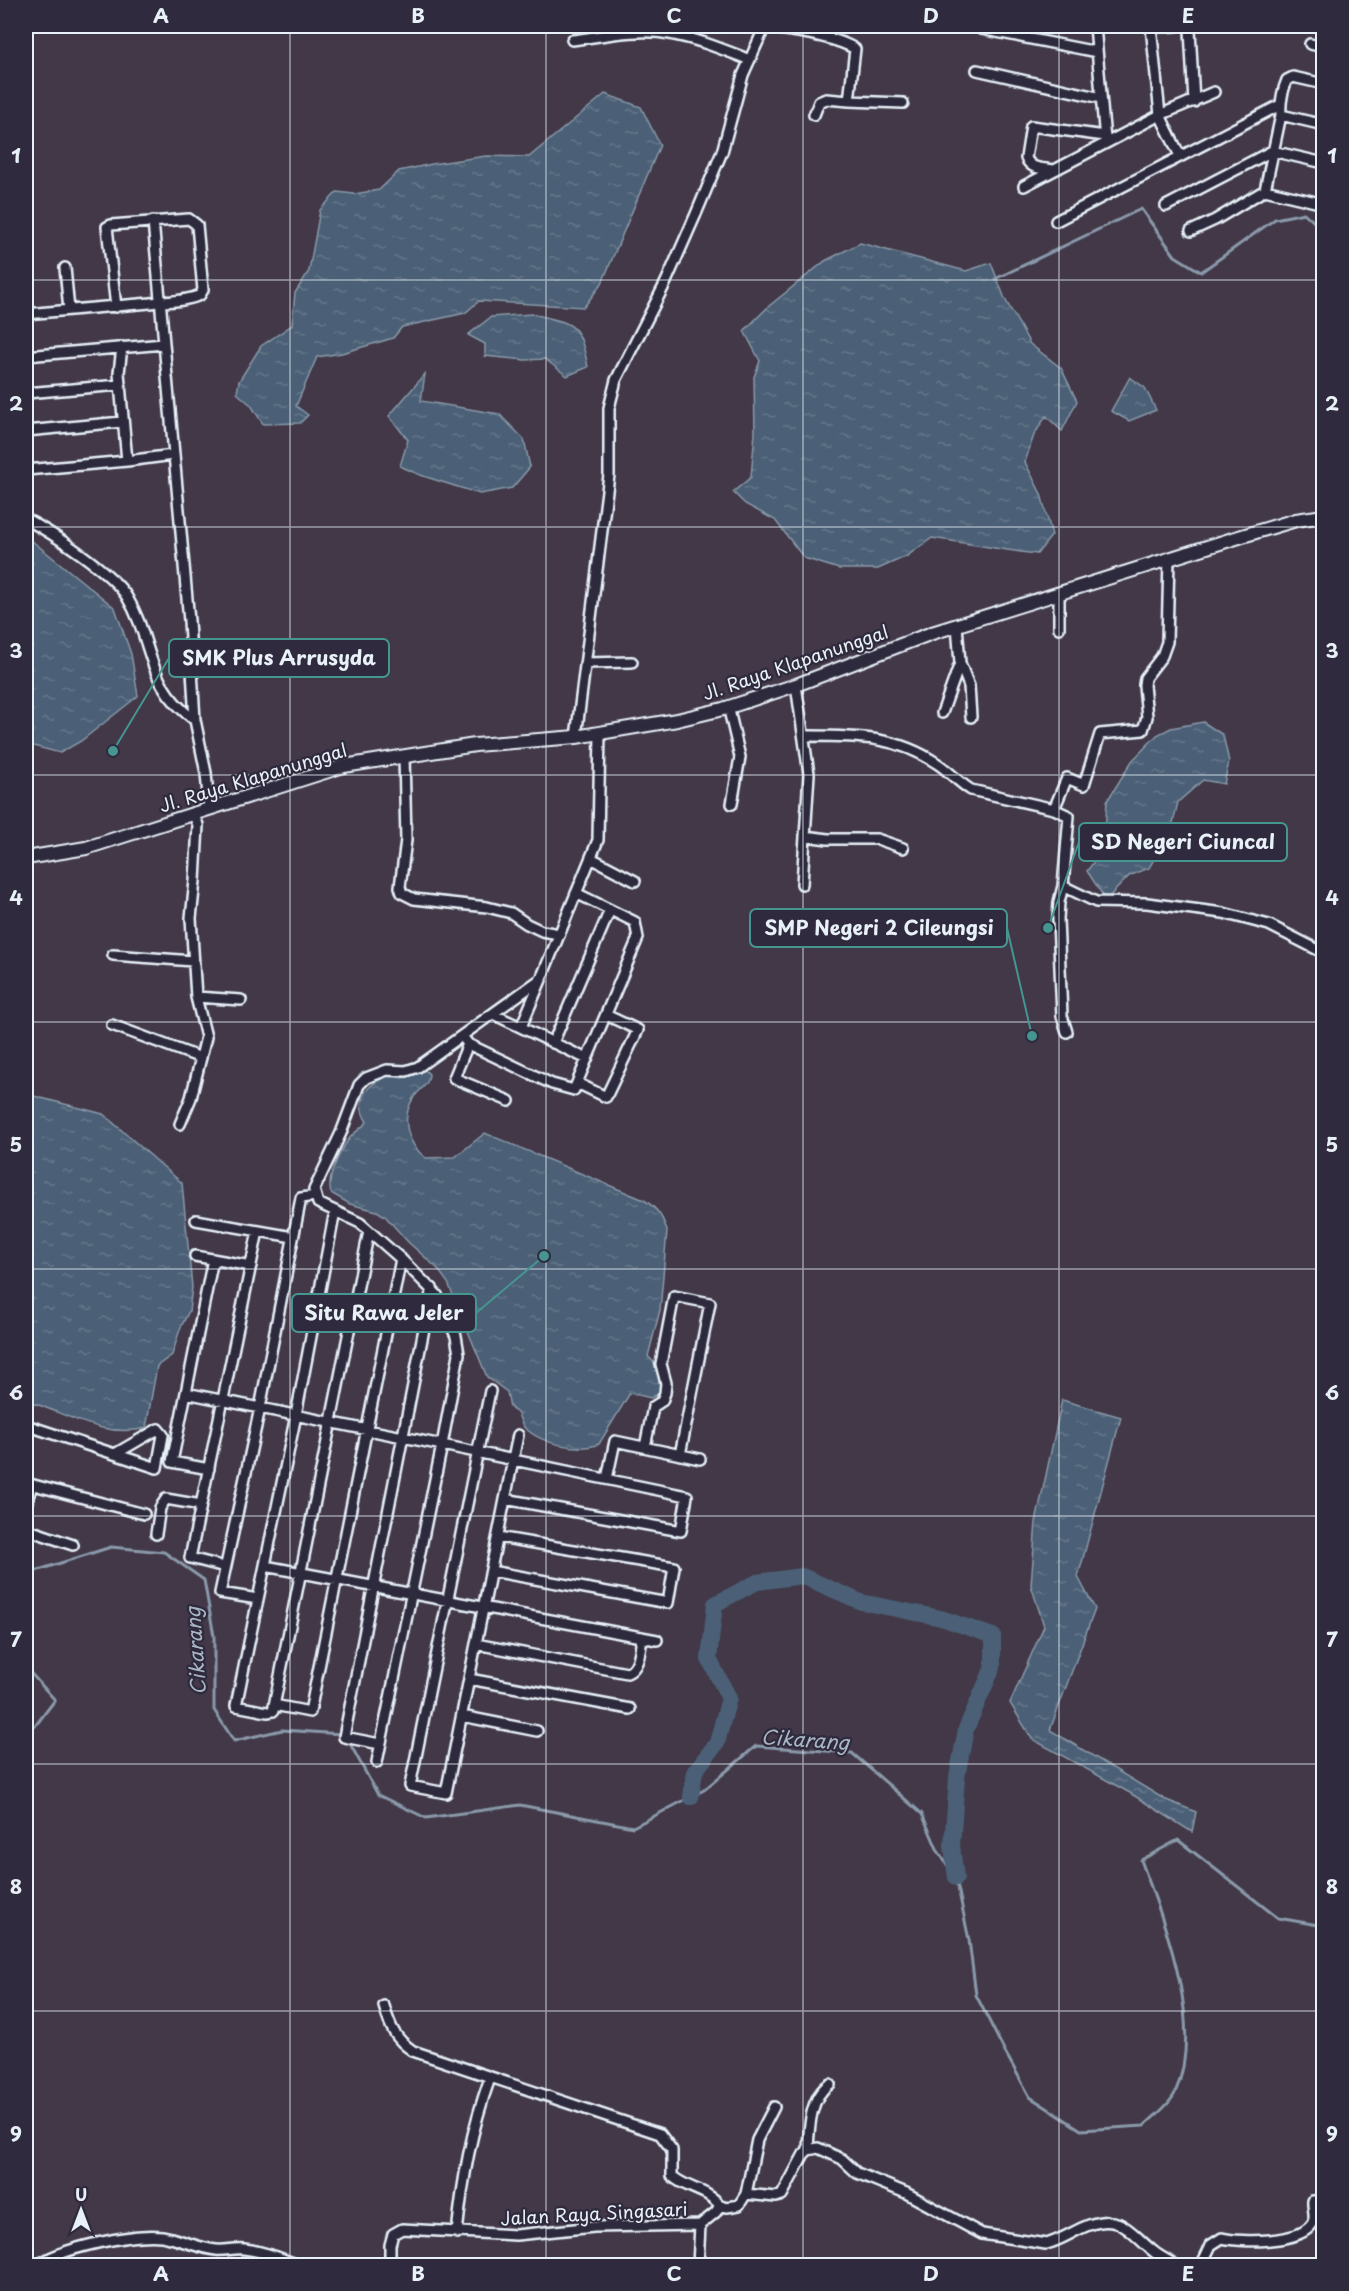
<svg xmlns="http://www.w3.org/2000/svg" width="1349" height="2291" font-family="'Playpen Sans',sans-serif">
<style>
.water{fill:url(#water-ripples);stroke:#8a9aaa;stroke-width:1.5}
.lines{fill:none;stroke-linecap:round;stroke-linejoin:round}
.stream{stroke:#8a9aaa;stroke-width:3}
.river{stroke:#4b6076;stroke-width:16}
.minor-casing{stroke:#e8f1f8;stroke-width:14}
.tertiary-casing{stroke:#e8f1f8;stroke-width:16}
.minor{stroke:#2f2a3d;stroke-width:9}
.tertiary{stroke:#2f2a3d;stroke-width:12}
.grid{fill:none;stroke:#e8f1f8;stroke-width:1.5;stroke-opacity:0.55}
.labels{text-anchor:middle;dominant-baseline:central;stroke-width:4.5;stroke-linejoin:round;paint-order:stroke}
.street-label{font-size:18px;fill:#e8f1f8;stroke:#2f2a3d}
.water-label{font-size:20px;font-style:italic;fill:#a9b7c4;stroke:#2f2a3d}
.leader{fill:none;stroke:#459590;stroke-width:2}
.callout-dot{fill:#459590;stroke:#2f2a3d;stroke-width:2}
.callout{fill:#2f2a3d;stroke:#459590;stroke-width:2}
.callout-label{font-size:20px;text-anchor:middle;font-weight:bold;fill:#e8f1f8}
.neatline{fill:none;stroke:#e8f1f8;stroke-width:2}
.grid-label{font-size:20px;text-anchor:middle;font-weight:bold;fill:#e8f1f8}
</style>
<defs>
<pattern id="water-ripples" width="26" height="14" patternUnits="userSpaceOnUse" patternTransform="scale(1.5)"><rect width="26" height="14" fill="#4b6076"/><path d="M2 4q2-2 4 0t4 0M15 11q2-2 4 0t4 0" fill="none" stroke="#65778a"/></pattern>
</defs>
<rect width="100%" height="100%" fill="#423848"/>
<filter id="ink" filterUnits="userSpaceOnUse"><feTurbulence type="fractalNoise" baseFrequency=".0167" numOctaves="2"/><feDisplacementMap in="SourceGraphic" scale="12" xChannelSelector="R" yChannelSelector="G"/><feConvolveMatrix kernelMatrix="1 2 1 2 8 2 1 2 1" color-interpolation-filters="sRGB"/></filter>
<g filter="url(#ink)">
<path class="water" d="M605,94L641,107L660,145L602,283L584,307L479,301L465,313L402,327L393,338L342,353L317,357L296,406L308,415L300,423L263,424L251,405L237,393L239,381L261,346L292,325L295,293L309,271L320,210L337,192L354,194L379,190L399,171L432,164L486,156L529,157Z
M860,243L966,271L991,263L1005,299L1030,344L1061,368L1077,401L1062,431L1046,416L1034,435L1025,462L1041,494L1052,535L1037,554C1001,550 967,543 932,538L907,556L878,569H839L804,558L775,520L745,504L733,492L751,477L755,433L754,377L760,361L744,331L769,306L825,261Z
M532,314C575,324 579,322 588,367L567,376L545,359L525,360L485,356V344L468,335L491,317Z
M425,374L421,401L499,414L524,439L530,467L512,488L480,494L420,475L400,466L408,440L389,416Z
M1130,377L1145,388L1156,410L1129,421L1111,411Z
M26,536L115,608L131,654L138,696L81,741L60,753L26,744Z
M1203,722L1223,735L1229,762L1224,784L1203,780L1178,802L1172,827L1149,868L1129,876L1106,900L1087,871L1104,848L1107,801L1132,761L1157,735L1171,728Z
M424,1069L429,1074C429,1086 420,1088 414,1097C400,1118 407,1144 426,1158L455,1157L485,1133L644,1200C657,1208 663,1217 667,1231L660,1310L648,1356C662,1371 663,1372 661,1392L651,1398L630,1393L599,1444C578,1452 543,1444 526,1429C520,1424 521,1418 517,1413C515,1411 512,1410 510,1407L507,1392L487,1377L448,1283L437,1268L408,1242L385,1216L377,1211L350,1204L331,1193C326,1178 340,1151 349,1139C354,1132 362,1128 367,1122C344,1085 397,1069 424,1069Z
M26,1094L103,1114L182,1183L192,1287L189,1311L180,1329L172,1355L157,1366L146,1428C107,1438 72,1417 36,1404L26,1406Z
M1062,1400L1121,1417L1078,1577L1095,1609L1050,1730L1164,1799L1196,1812L1192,1832L1130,1793L1032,1739L1010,1703L1044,1626L1031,1585L1036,1522Z"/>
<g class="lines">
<path class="stream" d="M995,279L1141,209L1175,256L1201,272L1275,219L1304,213L1324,231
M26,1574L111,1547L164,1552L204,1580L214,1636V1710L234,1741L282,1730L341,1734
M26,1668L55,1700L36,1725L26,1728
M348,1740L378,1795L426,1818L520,1805L633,1827L704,1790L756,1746L852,1753L922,1814L938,1851L956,1878L969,1940L976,1995L1005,2052L1030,2097L1081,2130L1144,2126C1153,2117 1170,2105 1175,2093C1205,2026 1165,1925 1141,1860L1178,1840L1278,1918L1324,1926"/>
<path class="river" d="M691,1797L695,1771L717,1743L729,1698L709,1659L715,1604L757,1582L802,1576L861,1602L941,1618L993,1636V1667L966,1729L957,1777L952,1846L956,1878"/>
<g class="minor-casing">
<path id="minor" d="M1095,26L1105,140
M1151,26L1160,115L1180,156
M1187,26L1190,30L1194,102
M764,27C788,30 835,36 855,49L849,101L826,99L819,102L814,115
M1151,27L1176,26
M981,29L1097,52
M572,40C604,36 638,28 670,34C698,39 724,50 750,60
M1310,44L1324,47
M977,70L1101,98
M849,101L903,103
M1281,115L1324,125
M1053,170C1042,168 1031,170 1026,158L1031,126L1105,136
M1024,186L1160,115L1214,92
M1265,190L1281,115C1280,103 1282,92 1287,80L1293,77L1324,84
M1166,206L1272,151L1324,163
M153,221L189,621L195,720L206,773L209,808
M1056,221L1280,105
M1191,231L1215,220L1265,190L1324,204
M65,268L69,310
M26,314C67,310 109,307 150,303C166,301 185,302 200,295L203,290L197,225L189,219L111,225L107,227L116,307
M26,356L164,344
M26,393L120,385
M26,431L122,422
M127,461L173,455
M26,470L127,461L119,373L122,347
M26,519C52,533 112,572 127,597C155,644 144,684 195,720
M957,625L960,663L969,686L971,717
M1059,628V595
M585,663L632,662
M796,685L809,774L802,884
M723,709L729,710L740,757L732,804
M942,713L960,663
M804,736C854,736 895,735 938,764C950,772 959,783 971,790L1054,809L1069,816L1063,886L1059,902L1058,919L1062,1016L1067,1032
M576,737L609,475V408L616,380L666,282L696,214L722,152L743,75L765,26
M404,756L406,840L400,887L402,893L414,899L487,907L511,913L527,924L542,931L559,934
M1054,809L1067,778L1084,785L1100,734L1143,730L1147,717L1144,685L1145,678L1162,656L1167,642L1169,558
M805,836L828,839H877L903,848
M591,858L635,881
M1063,886L1096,902L1147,903L1223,913L1269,925L1324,953
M113,955L193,961
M196,997L241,1000
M493,1014L587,1059
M112,1025L201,1058
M521,1027L541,980
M462,1036L468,1044L552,1084L574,1090L638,938L635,922L576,893
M553,1043L610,910
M468,1044L454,1078L509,1101
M577,1083L606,1097L638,1030L606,1015
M180,1124L191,1098L206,1037L196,997L191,918L195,881L198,825L193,813
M335,1211L296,1415L236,1706L267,1712L273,1711L369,1231
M196,1220L293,1237
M195,1256L251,1266
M490,1391L410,1786L446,1793L518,1435
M186,1393L442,1445L377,1762
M26,1425L157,1468L163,1435L158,1429L115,1454
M645,1447L653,1407L662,1401L665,1393L666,1383L661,1364L674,1296L710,1303L680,1455
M209,1469L172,1462L213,1259
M607,1479L615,1441L700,1459
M26,1483L144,1514
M505,1499L681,1531L687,1496L442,1445L459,1354L456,1336L437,1295L401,1259L369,1231L360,1223L318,1203L314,1190L341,1133L359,1085L366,1078L387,1070L406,1071L418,1067L541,979L598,840L600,733
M26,1505L32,1485
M26,1529L73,1545
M156,1534L160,1508L166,1499L201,1505
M265,1566L657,1640
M225,1567L190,1558L258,1231
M491,1571L668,1603L674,1567L498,1537
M258,1599L220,1593L260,1408L301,1198L315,1196
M476,1644L627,1673C640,1668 640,1649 642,1637
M469,1679L630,1709
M274,1705L310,1712L401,1259
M462,1716L537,1731
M380,1744L344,1737L432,1288
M384,2006C390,2027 395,2039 413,2051L660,2134L672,2150V2176C688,2190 705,2188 720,2205
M808,2150C809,2128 810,2096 830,2084
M746,2194L757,2140L774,2107
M457,2233C463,2177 471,2131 490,2078
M37,2266C59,2248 133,2233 162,2236C180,2239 198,2248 216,2250C225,2251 234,2248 244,2249C264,2251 282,2259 301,2266
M390,2266V2245L393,2234L402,2229L516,2235L594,2227L700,2225L716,2212L720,2205L727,2207L739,2205L746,2194L776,2197L782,2195L804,2154L808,2150L818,2148L842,2159L857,2173L906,2193L982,2234L1046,2244C1060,2241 1075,2230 1089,2225C1122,2213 1130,2233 1153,2251C1160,2257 1169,2261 1177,2266
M698,2266L700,2225
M1201,2266L1211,2245L1222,2238C1242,2243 1300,2243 1312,2224C1317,2218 1312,2208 1313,2201L1324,2200"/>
</g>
<g class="tertiary-casing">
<path id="tertiary" d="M26,858L86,848L344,766L475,745L576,737L677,720L723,709L796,685L932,633L1239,537L1296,520L1324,516"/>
</g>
<use href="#minor" class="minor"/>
<use href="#tertiary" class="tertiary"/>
</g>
</g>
<path class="grid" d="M290,26V2266M546,26V2266M803,26V2266M1059,26V2266M26,280H1324M26,527H1324M26,775H1324M26,1022H1324M26,1269H1324M26,1516H1324M26,1764H1324M26,2011H1324"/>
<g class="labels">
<g class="street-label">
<text transform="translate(795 662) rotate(-19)">Jl. Raya Klapanunggal</text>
<text transform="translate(253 777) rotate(-17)">Jl. Raya Klapanunggal</text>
<text transform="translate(594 2213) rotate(-3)">Jalan Raya Singasari</text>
</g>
<g class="water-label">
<text transform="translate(195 1651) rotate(-94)">Cikarang</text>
<text transform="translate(805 1739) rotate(4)">Cikarang</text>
</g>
</g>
<path class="leader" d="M113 751L169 658M1048 928L1079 842M1032 1036L1007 928M544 1256L476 1313"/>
<g class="callout-dot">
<circle cx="113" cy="751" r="6"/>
<circle cx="1048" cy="928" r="6"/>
<circle cx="1032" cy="1036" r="6"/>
<circle cx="544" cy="1256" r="6"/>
</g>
<g class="callout">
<rect x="169" y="639" width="220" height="38" rx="6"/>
<rect x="1079" y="823" width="208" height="38" rx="6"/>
<rect x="750" y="909" width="257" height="38" rx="6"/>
<rect x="292" y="1294" width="184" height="38" rx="6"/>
</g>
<g class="callout-label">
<text x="279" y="665">SMK Plus Arrusyda</text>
<text x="1183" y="849">SD Negeri Ciuncal</text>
<text x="879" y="935">SMP Negeri 2 Cileungsi</text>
<text x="384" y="1320">Situ Rawa Jeler</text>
</g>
<rect width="1349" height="2291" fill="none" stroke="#2f2a3d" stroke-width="66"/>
<g transform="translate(81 2210)" stroke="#2f2a3d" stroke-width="4.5" paint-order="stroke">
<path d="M0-4.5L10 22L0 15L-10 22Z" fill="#e8f1f8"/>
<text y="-9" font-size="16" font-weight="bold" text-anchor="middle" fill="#e8f1f8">U</text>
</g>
<rect x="33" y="33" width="1283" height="2225" class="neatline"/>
<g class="grid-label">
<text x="161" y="23">A</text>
<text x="418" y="23">B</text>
<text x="674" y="23">C</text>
<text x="931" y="23">D</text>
<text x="1188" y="23">E</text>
<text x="16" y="163">1</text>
<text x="1332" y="163">1</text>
<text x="16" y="411">2</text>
<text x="1332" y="411">2</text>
<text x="16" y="658">3</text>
<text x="1332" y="658">3</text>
<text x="16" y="905">4</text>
<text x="1332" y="905">4</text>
<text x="16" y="1152">5</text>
<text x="1332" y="1152">5</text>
<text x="16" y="1400">6</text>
<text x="1332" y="1400">6</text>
<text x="16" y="1647">7</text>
<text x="1332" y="1647">7</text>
<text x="16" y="1894">8</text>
<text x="1332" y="1894">8</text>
<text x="16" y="2141">9</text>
<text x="1332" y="2141">9</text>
<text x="161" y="2281">A</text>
<text x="418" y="2281">B</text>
<text x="674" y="2281">C</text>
<text x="931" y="2281">D</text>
<text x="1188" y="2281">E</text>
</g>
</svg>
